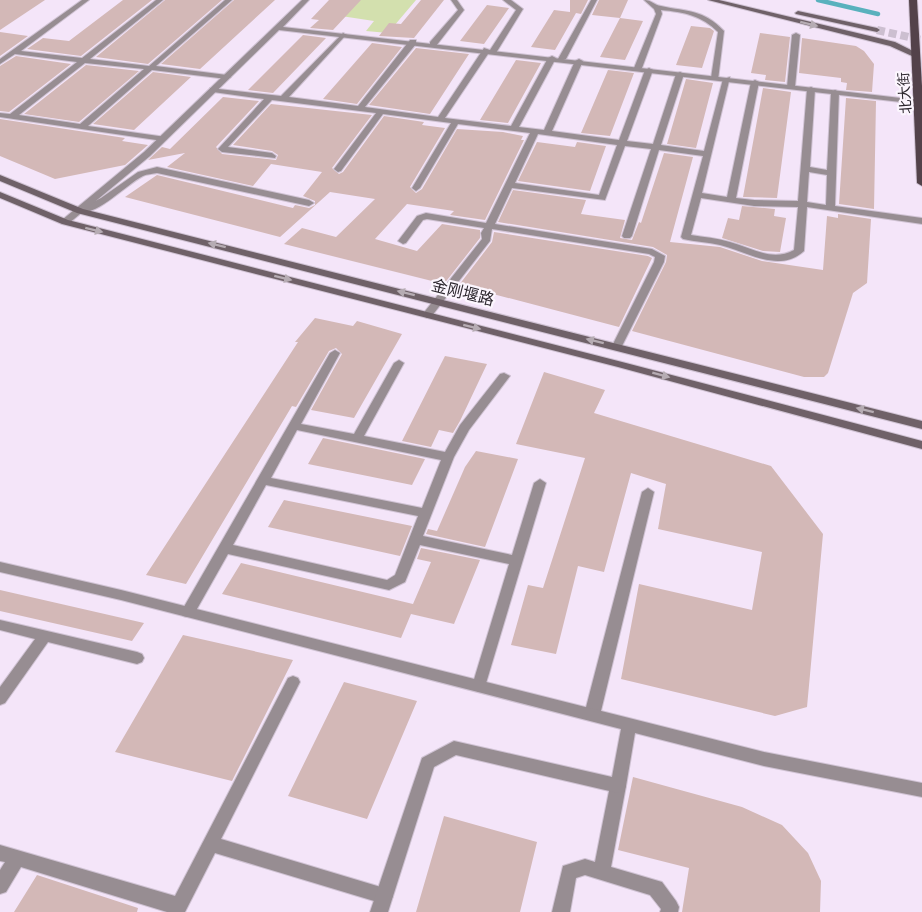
<svg xmlns="http://www.w3.org/2000/svg" width="922" height="912" font-family="'Titillium Web','Noto Sans SC',sans-serif">
<style>
.green{fill:#d3e0ae}
.lines{fill:none;stroke-linecap:round;stroke-linejoin:round}
.stream{stroke:#59b1bd;stroke-width:4.5}
.building{fill:#d3b8b7}
.secondary-tunnel{stroke:#ccbfd0;stroke-width:8;stroke-dasharray:8 4;stroke-linecap:butt}
.lane-casing{stroke:#d0c3d4;stroke-width:2}
.street-casing{stroke:#d0c3d4;stroke-width:2}
.secondary-casing{stroke:#d0c3d4;stroke-width:2}
.primary-casing{stroke:#d0c3d4;stroke-width:2}
.lane{fill:#978d92;fill-rule:evenodd}
.street{fill:#978d92;fill-rule:evenodd}
.secondary{fill:#6f6168;fill-rule:evenodd}
.primary{fill:#53424a;fill-rule:evenodd}
.oneway{fill:#b6acb3}
.labels{text-anchor:middle;dominant-baseline:central;stroke-width:4.5;stroke-linejoin:round;paint-order:stroke}
.far-street-label{font-size:14px;fill:#2c272e;stroke:#fcf6fe}
.street-label{font-size:16px;fill:#2c272e;stroke:#fcf6fe}
</style>
<rect width="100%" height="100%" fill="#f4e5f9"/>
<path class="green" d="M356,0H416L388,33L366,31L374,21L341,16Z"/>
<g class="lines">
<path class="stream" d="M818,0L878,14"/>
</g>
<path class="building" d="M0,0H45L0,30Z
M123,0H152L81,56L27,49L43,38L69,41Z
M165,0H222L148,64L96,57Z
M234,0H275L200,69L161,64Z
M329,0H361L333,30L310,28L319,20L311,19Z
M421,0H444L414,38L379,36L389,23L401,24Z
M570,0H588L581,14L576,13L555,50L531,47L554,10L570,12Z
M599,0H628L620,18L592,15Z
M487,5L509,8L484,44L460,41Z
M620,18L643,21L625,60L600,57Z
M691,26L710,28L714,31L702,68L676,65Z
M0,32L28,36L0,56Z
M760,33L790,37L785,82L765,80L766,75L751,73Z
M303,35L326,38L273,93L248,90Z
M802,38L856,46L864,51L874,64L872,92L846,90L847,83L841,82V78L799,73Z
M372,43L402,47L357,104L323,99Z
M416,48L469,54L430,114L369,105Z
M16,56L71,64L9,112L0,111V66Z
M516,60L541,63L508,123L480,120Z
M86,65L139,71L79,122L24,114Z
M608,70L634,73L610,136L581,133Z
M153,72L191,77L134,130L93,124Z
M686,79L713,83L696,148L667,144Z
M763,88L791,92L777,198L743,197Z
M223,97L259,101L216,147L222,154L276,160L278,155L272,151L233,145L271,104L372,115L332,168L339,174L343,172L384,116L424,122L422,125L445,128L410,187L416,193L422,189L457,129L503,132L523,136L521,140H524L485,220L450,215L454,211L407,204L375,239L417,251L442,224L480,230V238L444,284L284,244L302,228L336,237L375,199L330,192L280,237L125,197L157,175L293,208L295,205L309,208L315,205V201L303,196L322,172L271,164L253,186L167,167L185,153L148,160L162,147L170,149Z
M846,98L876,101L874,209L839,204Z
M0,119L125,138L122,141L148,145L125,165L55,179L0,156Z
M537,142L575,147L577,142L606,146L590,191L518,181Z
M664,153L693,157L670,242L720,247L762,261L823,270L827,216L838,218V214L871,219L867,283L853,293L828,373L824,377H804L632,331L666,262L667,255L653,247L498,222L513,190L586,200L581,214L625,220L620,238L632,240L639,222L641,223Z
M742,206L775,209L774,216L786,218L780,252L763,251L722,238L728,218L739,220Z
M494,232L648,256L652,258L619,327L459,285L492,242Z
M315,318L353,326L357,321L402,334L354,418L311,410L342,354L336,348L329,351L296,407L292,406L186,584L146,575L298,342H295Z
M445,356L487,364L460,421L453,433L439,430L431,447L402,441Z
M544,372L605,390L594,413L771,466L823,534L807,707L775,716L621,679L639,584L752,610L762,552L658,529L666,484L631,473L604,572L578,566L556,654L511,645L528,585L543,588L585,458L516,444Z
M323,438L396,453L425,459L412,485L308,464Z
M476,451L518,459L485,547L426,534L428,529L437,531L465,467Z
M284,500L412,526L400,556L268,527Z
M421,548L480,560L454,624L411,614L401,638L222,594L241,563L413,604L431,562L417,559Z
M0,590L144,623L132,641L0,611Z
M183,635L293,660L232,781L115,752Z
M344,682L417,701L367,819L288,796Z
M633,777L742,807L782,825L808,853L821,881L820,912H682L689,868L618,850Z
M444,816L537,842L520,912H416Z
M37,875L138,908L137,912H14Z"/>
<g class="lines">
<path class="secondary-tunnel" d="M877,30L922,40"/>
<g class="lane-casing">
<path id="lane" d="M82,0H89L21,51L82,58L156,0H163L90,59L149,66L225,0H232L156,66L227,75L231,77L227,79L152,70L88,126L166,137L167,139L163,141L0,117V113L10,114L77,62L15,54L0,64V59ZM85,63L144,69L80,124L19,115Z
M451,0H457L464,10L436,46H430V42L458,10Z
M503,0H511L523,9L496,53L490,51L445,118L511,126L548,58L552,56L556,58L519,127L544,130L575,61L579,59L583,61L552,131L619,140L645,70L649,68L653,70L627,141L653,144L676,74L680,72L684,74L661,145L704,151L723,79L730,77L702,193L727,197L751,82L755,80L759,82L736,198L754,200L798,201L807,89L811,87L815,89L810,167L827,170L831,92L835,90L839,92L835,206L922,218V224L807,207L804,251C779,274 746,251 720,245C708,242 695,242 683,239L681,237L703,156L659,150L632,236L630,238H624L622,236L651,149L625,146L605,200L512,188L495,224L652,249L665,256L664,262L622,346L617,349L612,346L654,262L655,257L649,254L492,229L490,241L431,317L427,318L422,315L482,239L481,233L484,228L427,219L423,220L406,243L403,244L398,241L417,216L426,213L486,223L530,133L458,124L420,188L416,191L412,188L451,123L383,114L341,171L338,172L334,169L376,113L272,100L228,147L272,153L276,156L275,158L222,152L218,149L264,99L213,92H210V88L281,96L343,33L347,35L345,36L289,97L358,106L410,40H416V44L365,107L438,117L484,48L490,50L516,10ZM538,134L617,145L599,195L515,183ZM809,172L827,175L826,205L807,202ZM701,198L754,206L798,207L794,250C772,262 752,248 730,242C717,238 704,237 691,235Z
M591,0H597L566,59L559,61L558,59Z
M644,0C652,0 654,5 661,6C688,12 703,9 724,31L718,80L711,78L718,32C702,16 684,12 661,10L662,14L642,68L635,70L634,68L656,14L654,9Z
M796,33L800,35L795,87L791,89L787,87L792,35Z
M157,167L309,200L314,203L309,206L157,173C153,174 147,174 143,176C124,186 99,215 77,213L75,211L101,198L138,172Z
M335,350L340,353L301,424L354,434L394,363L399,360L404,363L364,436L445,452L460,425L500,374L504,373L510,376L469,430L454,457L423,536L512,555L534,483L540,479L546,483L484,690L479,692L474,690L472,686L509,564L420,545L405,582L389,590L228,554L193,616L188,617L183,616L181,612L330,353ZM297,430L441,460L422,508L271,478ZM266,485L418,516L395,575L387,580L233,545Z
M648,488L654,492L600,715L597,719L592,721L587,719L584,715L642,492Z
M0,620L137,652L142,654L144,658L142,662L137,664L48,642L5,703L0,705V687L35,639L0,630Z
M293,676L298,678L300,682L221,839L384,888L390,890L393,896L390,902L384,904L215,853L185,912H167L21,867L6,892L0,894V870L5,862L0,861V845L175,896L288,678Z
M618,779L624,781L626,786L611,867L662,882L676,901L679,907L678,912H660L661,909L650,895L585,875L576,878L570,912H552L563,866L585,859L595,862L610,786L612,781Z"/>
</g>
<g class="street-casing">
<path id="street" d="M302,0H309L283,27L918,100L922,102L918,104L279,30L150,156L68,224H62V220L144,152Z
M0,562L121,590L764,752L922,783V797L764,766L635,733L626,786L624,791L618,793L456,755L434,767L388,912H370L422,758L454,741L612,777L621,729L121,600L0,572Z"/>
</g>
<g class="secondary-casing">
<path id="secondary" d="M708,0H719L895,42L919,54L912,56L890,46Z
M798,11L877,28L880,30L877,32L796,14L795,13Z
M0,175L83,209L922,421V429L77,213L0,181Z
M0,192L68,220L626,363L922,441V449L618,367L62,224L0,198Z"/>
</g>
<g class="primary-casing">
<path id="primary" d="M909,0H917L922,86V186L917,183Z"/>
</g>
<use href="#lane" class="lane"/>
<use href="#street" class="street"/>
<use href="#secondary" class="secondary"/>
<use href="#primary" class="primary"/>
</g>
<defs><path id="oneway-solid" d="M-6-.8H1V-3.2L6.5 0L1 3.2V.8H-6Z" transform="scale(1.5)"/></defs>
<g class="oneway">
<use href="#oneway-solid" transform="translate(809 24) rotate(14)"/>
<use href="#oneway-solid" transform="translate(94 230) rotate(14)"/>
<use href="#oneway-solid" transform="translate(217 245) rotate(-166)"/>
<use href="#oneway-solid" transform="translate(283 278) rotate(14)"/>
<use href="#oneway-solid" transform="translate(406 293) rotate(-166)"/>
<use href="#oneway-solid" transform="translate(472 327) rotate(14)"/>
<use href="#oneway-solid" transform="translate(595 341) rotate(-166)"/>
<use href="#oneway-solid" transform="translate(661 375) rotate(15)"/>
<use href="#oneway-solid" transform="translate(865 410) rotate(-166)"/>
</g>
<g class="labels">
<g class="far-street-label">
<text transform="translate(904 93) rotate(-94)">北大街</text>
</g>
<g class="street-label">
<text transform="translate(463 292) rotate(14)">金刚堰路</text>
</g>
</g>
</svg>
